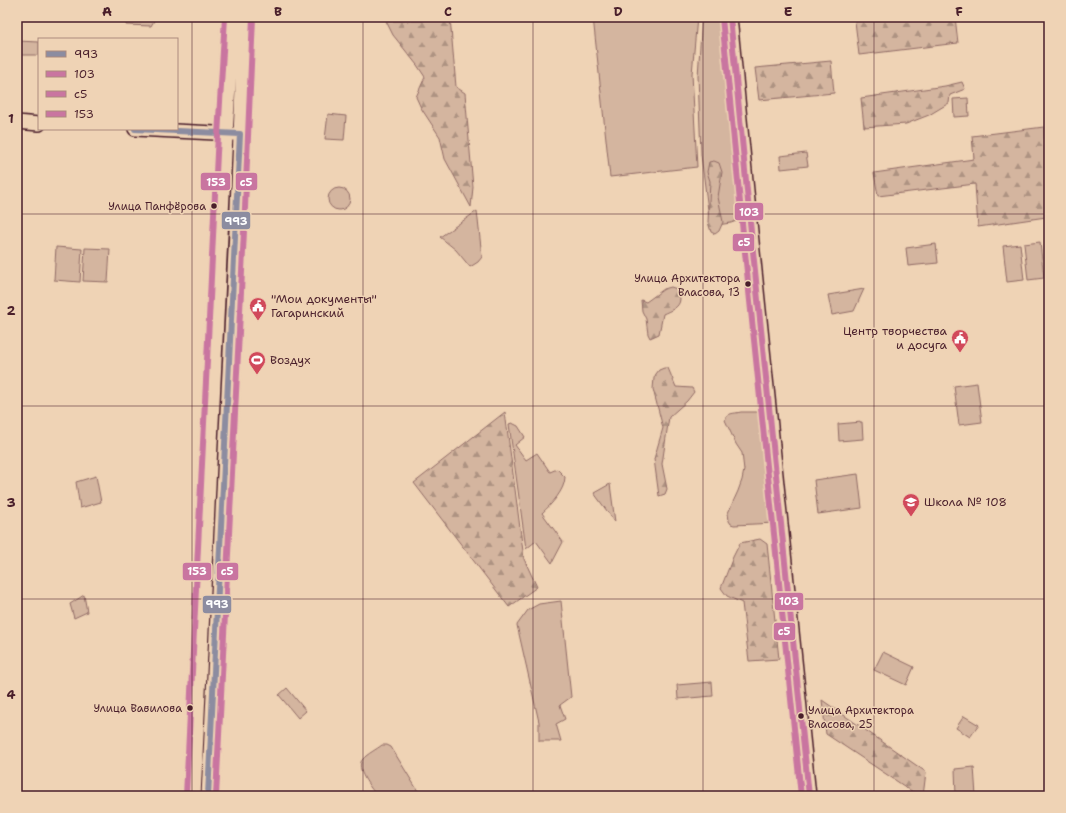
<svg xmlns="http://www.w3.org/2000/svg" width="1066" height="813" font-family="'Shantell Sans',sans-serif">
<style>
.green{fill:#d4b59f;stroke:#8f6a65}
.forest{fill:url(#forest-firs);stroke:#8f6a65}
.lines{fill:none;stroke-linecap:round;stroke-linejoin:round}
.minor-casing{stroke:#4a1f2b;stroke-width:16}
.minor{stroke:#efd3b5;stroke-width:13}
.bus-1-casing{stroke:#efd3b5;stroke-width:9}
.bus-2-casing{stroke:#efd3b5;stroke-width:9}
.bus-3-casing{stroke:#efd3b5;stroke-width:9}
.bus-4-casing{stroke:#efd3b5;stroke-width:9}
.bus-1{stroke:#8c8ca0;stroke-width:6}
.bus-2{stroke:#c975a0;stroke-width:6}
.bus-3{stroke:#c975a0;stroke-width:6}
.bus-4{stroke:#c975a0;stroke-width:6}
.grid{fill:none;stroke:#4a1f2b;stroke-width:1;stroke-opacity:0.55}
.bus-dot{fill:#4a1f2b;stroke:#efd3b5;stroke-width:1.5}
.labels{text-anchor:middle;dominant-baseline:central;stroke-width:3;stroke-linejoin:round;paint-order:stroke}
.bus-label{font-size:11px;fill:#4a1f2b;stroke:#efd3b5;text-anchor:end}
.poi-label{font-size:12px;fill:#4a1f2b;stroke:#efd3b5;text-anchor:start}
.line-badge{stroke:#efd3b5;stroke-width:1.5}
.badge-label{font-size:11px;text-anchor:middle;font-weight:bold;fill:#fff}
.neatline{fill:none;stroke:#4a1f2b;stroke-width:1.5}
.grid-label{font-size:13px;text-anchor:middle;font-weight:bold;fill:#4a1f2b}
</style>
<defs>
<pattern id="forest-firs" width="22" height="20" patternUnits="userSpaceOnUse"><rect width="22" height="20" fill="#d4b59f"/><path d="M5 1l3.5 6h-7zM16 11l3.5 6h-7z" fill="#ae9382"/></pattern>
</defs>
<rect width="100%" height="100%" fill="#efd3b5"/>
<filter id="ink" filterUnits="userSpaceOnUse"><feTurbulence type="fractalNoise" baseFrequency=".025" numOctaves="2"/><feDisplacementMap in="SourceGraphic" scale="8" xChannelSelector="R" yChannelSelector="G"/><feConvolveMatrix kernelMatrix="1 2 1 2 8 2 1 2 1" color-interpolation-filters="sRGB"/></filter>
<g filter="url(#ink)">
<path class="green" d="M126,17H156L151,26L126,25Z
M593,17H697L692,74L697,167L610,177Z
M702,17H720L740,216L739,220L731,223L710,226L701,155L698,76Z
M17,41L39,42V55H17Z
M968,98L969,116L954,117L953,99Z
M328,114L346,116L344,140L325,139Z
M806,153L808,166L781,169L780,156Z
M328 199a11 11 0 1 1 22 0a11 11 0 1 1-22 0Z
M477,211L482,257L478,262L470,267L456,250L440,237Z
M1040,242L1044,278L1028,280L1024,244Z
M936,244L938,263L908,266L906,248Z
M1020,244L1024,280L1007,282L1003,246Z
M56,247L82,249L80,282L54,280Z
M85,248L110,249L108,282L83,281Z
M864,289L854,311L832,315L828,295Z
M977,383L982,422L959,425L954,386Z
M741,412H763L775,523L734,525L731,524L729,521L728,513L738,491L742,480L744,470L742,453L736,444L725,420C728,412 733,414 741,412Z
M862,422L863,439L839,441L838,424Z
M512,423L518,426L525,437L515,445L526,460L537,453L550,472L557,469L565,477C565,490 551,505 542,513L563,542L552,563L536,541L526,549L509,424Z
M858,474L862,508L818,514L814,480Z
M96,476L101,502L80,508L76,482Z
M610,484L615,522L594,493Z
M84,595L87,612L74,618L70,604Z
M561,601L571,697L560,705L565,719L556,724L561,741H539V722L517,625L528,610L539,604Z
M883,652L914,667L906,685L874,670Z
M712,682L713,696L678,699L677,685Z
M287,688L306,711L298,718L279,695Z
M964,716L979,725L970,737L956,728Z
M382,745H387L391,747L421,796H377C371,788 354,768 363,759C367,754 377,749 382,745Z
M974,767L976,796H956L955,769Z"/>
<path class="forest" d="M424,17H450L456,87L465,93L473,187L471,207L445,159L440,137L421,108L416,97L425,77L417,65L393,35L386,21H423Z
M891,17H955L958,43L859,55L855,21Z
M831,61L834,93L759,100L755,68Z
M962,82L965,89L950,95L949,103L929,115L906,124L864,127L861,98L945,86Z
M1044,127L1046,217L978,227L975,184L878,196L874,173L974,159L972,136Z
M714,161L719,163L722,172L718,197L723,222L719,231L715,234L711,232L708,222L710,181L707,172L709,162Z
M671,287L677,289C678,292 680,296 680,299C680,308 669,311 663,314L659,334L650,338L648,334L646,319L642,311L641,300L646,302L664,289Z
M664,368H668L676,387L692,388L694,392L687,401L669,417L662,464L667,489L665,494L659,496L654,459L663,428L653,389L654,378L656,374L659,370Z
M505,412L524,559L537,587L509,607L414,483Z
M760,539L767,544L779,659L749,661L742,603L727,596L721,588L733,557L740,543Z
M822,700L926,772L923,796H919L826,734Z"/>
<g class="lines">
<g class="minor-casing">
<path id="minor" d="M730,17L751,232L809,796
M17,122L39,124
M135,129L235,134
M194,796L225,153L233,17
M208,796L236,231L245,17"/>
</g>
<use href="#minor" class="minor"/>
<g class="bus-1-casing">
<path id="bus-1" d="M135,129L240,134L208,796"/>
</g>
<g class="bus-2-casing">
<path id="bus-2" d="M730,17L751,232L809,796"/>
</g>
<g class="bus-3-casing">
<path id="bus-3" d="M722,18L743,233L801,796
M216,796L244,231L253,17"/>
</g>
<g class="bus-4-casing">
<path id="bus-4" d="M186,796L217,153L225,17"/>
</g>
<use href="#bus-1" class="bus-1"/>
<use href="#bus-2" class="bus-2"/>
<use href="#bus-3" class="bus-3"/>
<use href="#bus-4" class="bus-4"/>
</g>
</g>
<path class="grid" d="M192,17V796M363,17V796M533,17V796M703,17V796M874,17V796M17,214H1049M17,406H1049M17,599H1049"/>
<defs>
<g id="civic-pin" transform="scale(0.9)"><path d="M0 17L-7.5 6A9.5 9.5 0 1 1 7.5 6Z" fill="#d1495b" stroke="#efd3b5"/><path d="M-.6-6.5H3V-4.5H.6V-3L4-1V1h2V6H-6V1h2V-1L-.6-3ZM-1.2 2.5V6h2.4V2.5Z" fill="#fff"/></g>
<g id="stadium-pin" transform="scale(0.9)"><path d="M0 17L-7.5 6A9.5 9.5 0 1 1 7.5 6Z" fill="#d1495b" stroke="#efd3b5"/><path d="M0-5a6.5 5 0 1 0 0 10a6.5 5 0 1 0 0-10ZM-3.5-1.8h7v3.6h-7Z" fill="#fff"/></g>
<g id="school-pin" transform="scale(0.9)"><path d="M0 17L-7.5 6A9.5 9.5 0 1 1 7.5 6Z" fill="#d1495b" stroke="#efd3b5"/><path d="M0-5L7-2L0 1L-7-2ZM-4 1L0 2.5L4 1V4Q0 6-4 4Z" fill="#fff"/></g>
</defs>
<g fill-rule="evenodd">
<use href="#civic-pin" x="258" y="306"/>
<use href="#civic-pin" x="960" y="338"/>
<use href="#stadium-pin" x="257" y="360"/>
<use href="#school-pin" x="911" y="502"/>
</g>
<g class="bus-dot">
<circle cx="214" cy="206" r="3.5"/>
<circle cx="748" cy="284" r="3.5"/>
<circle cx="190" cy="708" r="3.5"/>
<circle cx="801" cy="716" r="3.5"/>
</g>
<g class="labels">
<g class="bus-label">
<text x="206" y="206">Улица Панфёрова</text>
<text x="740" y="278">Улица Архитектора<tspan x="740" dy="14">Власова, 13</tspan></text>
<text x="182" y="708">Улица Вавилова</text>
<text x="808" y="710" text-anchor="start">Улица Архитектора<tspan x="808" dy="14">Власова, 25</tspan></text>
</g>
<g class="poi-label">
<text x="271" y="299">"Мои документы"<tspan x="271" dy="14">Гагаринский</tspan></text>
<text x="947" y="331" text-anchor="end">Центр творчества<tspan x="947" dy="14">и досуга</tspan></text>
<text x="270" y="360">Воздух</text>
<text x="924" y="502">Школа № 108</text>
</g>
</g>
<g class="line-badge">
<rect x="200" y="172" width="31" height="19" rx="4" fill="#c975a0"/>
<rect x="235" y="172" width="23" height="19" rx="4" fill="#c975a0"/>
<rect x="734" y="202" width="30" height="19" rx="4" fill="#c975a0"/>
<rect x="221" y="211" width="30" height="19" rx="4" fill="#8c8ca0"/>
<rect x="732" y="233" width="23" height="19" rx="4" fill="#c975a0"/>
<rect x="182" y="562" width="30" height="19" rx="4" fill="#c975a0"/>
<rect x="216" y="562" width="23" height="19" rx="4" fill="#c975a0"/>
<rect x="774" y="592" width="30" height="19" rx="4" fill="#c975a0"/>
<rect x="202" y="595" width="30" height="19" rx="4" fill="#8c8ca0"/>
<rect x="773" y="622" width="23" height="19" rx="4" fill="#c975a0"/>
</g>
<g class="badge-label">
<text x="216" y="186">153</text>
<text x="246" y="186">с5</text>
<text x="749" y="216">103</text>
<text x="236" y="225">993</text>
<text x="744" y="246">с5</text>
<text x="197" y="575">153</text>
<text x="227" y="575">с5</text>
<text x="789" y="605">103</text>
<text x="217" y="608">993</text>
<text x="784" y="635">с5</text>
</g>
<rect width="1066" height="813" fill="none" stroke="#efd3b5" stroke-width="44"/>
<rect x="38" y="38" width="140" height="92" fill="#efd3b5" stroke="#ad8b7e"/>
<rect x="46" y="51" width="20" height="6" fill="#8c8ca0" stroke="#ad8b7e"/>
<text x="74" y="58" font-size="12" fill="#4a1f2b">993</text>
<rect x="46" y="71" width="20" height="6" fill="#c975a0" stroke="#ad8b7e"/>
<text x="74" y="78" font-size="12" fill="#4a1f2b">103</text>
<rect x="46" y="91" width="20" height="6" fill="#c975a0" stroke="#ad8b7e"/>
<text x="74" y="98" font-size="12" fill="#4a1f2b">с5</text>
<rect x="46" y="111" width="20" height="6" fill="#c975a0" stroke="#ad8b7e"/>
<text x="74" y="118" font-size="12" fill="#4a1f2b">153</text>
<rect x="22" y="22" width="1022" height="769" class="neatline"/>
<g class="grid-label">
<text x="107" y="16">A</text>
<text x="278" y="16">B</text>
<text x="448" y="16">C</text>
<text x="618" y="16">D</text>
<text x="788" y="16">E</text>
<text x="959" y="16">F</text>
<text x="11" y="123">1</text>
<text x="11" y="315">2</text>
<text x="11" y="507">3</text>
<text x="11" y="699">4</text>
</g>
</svg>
